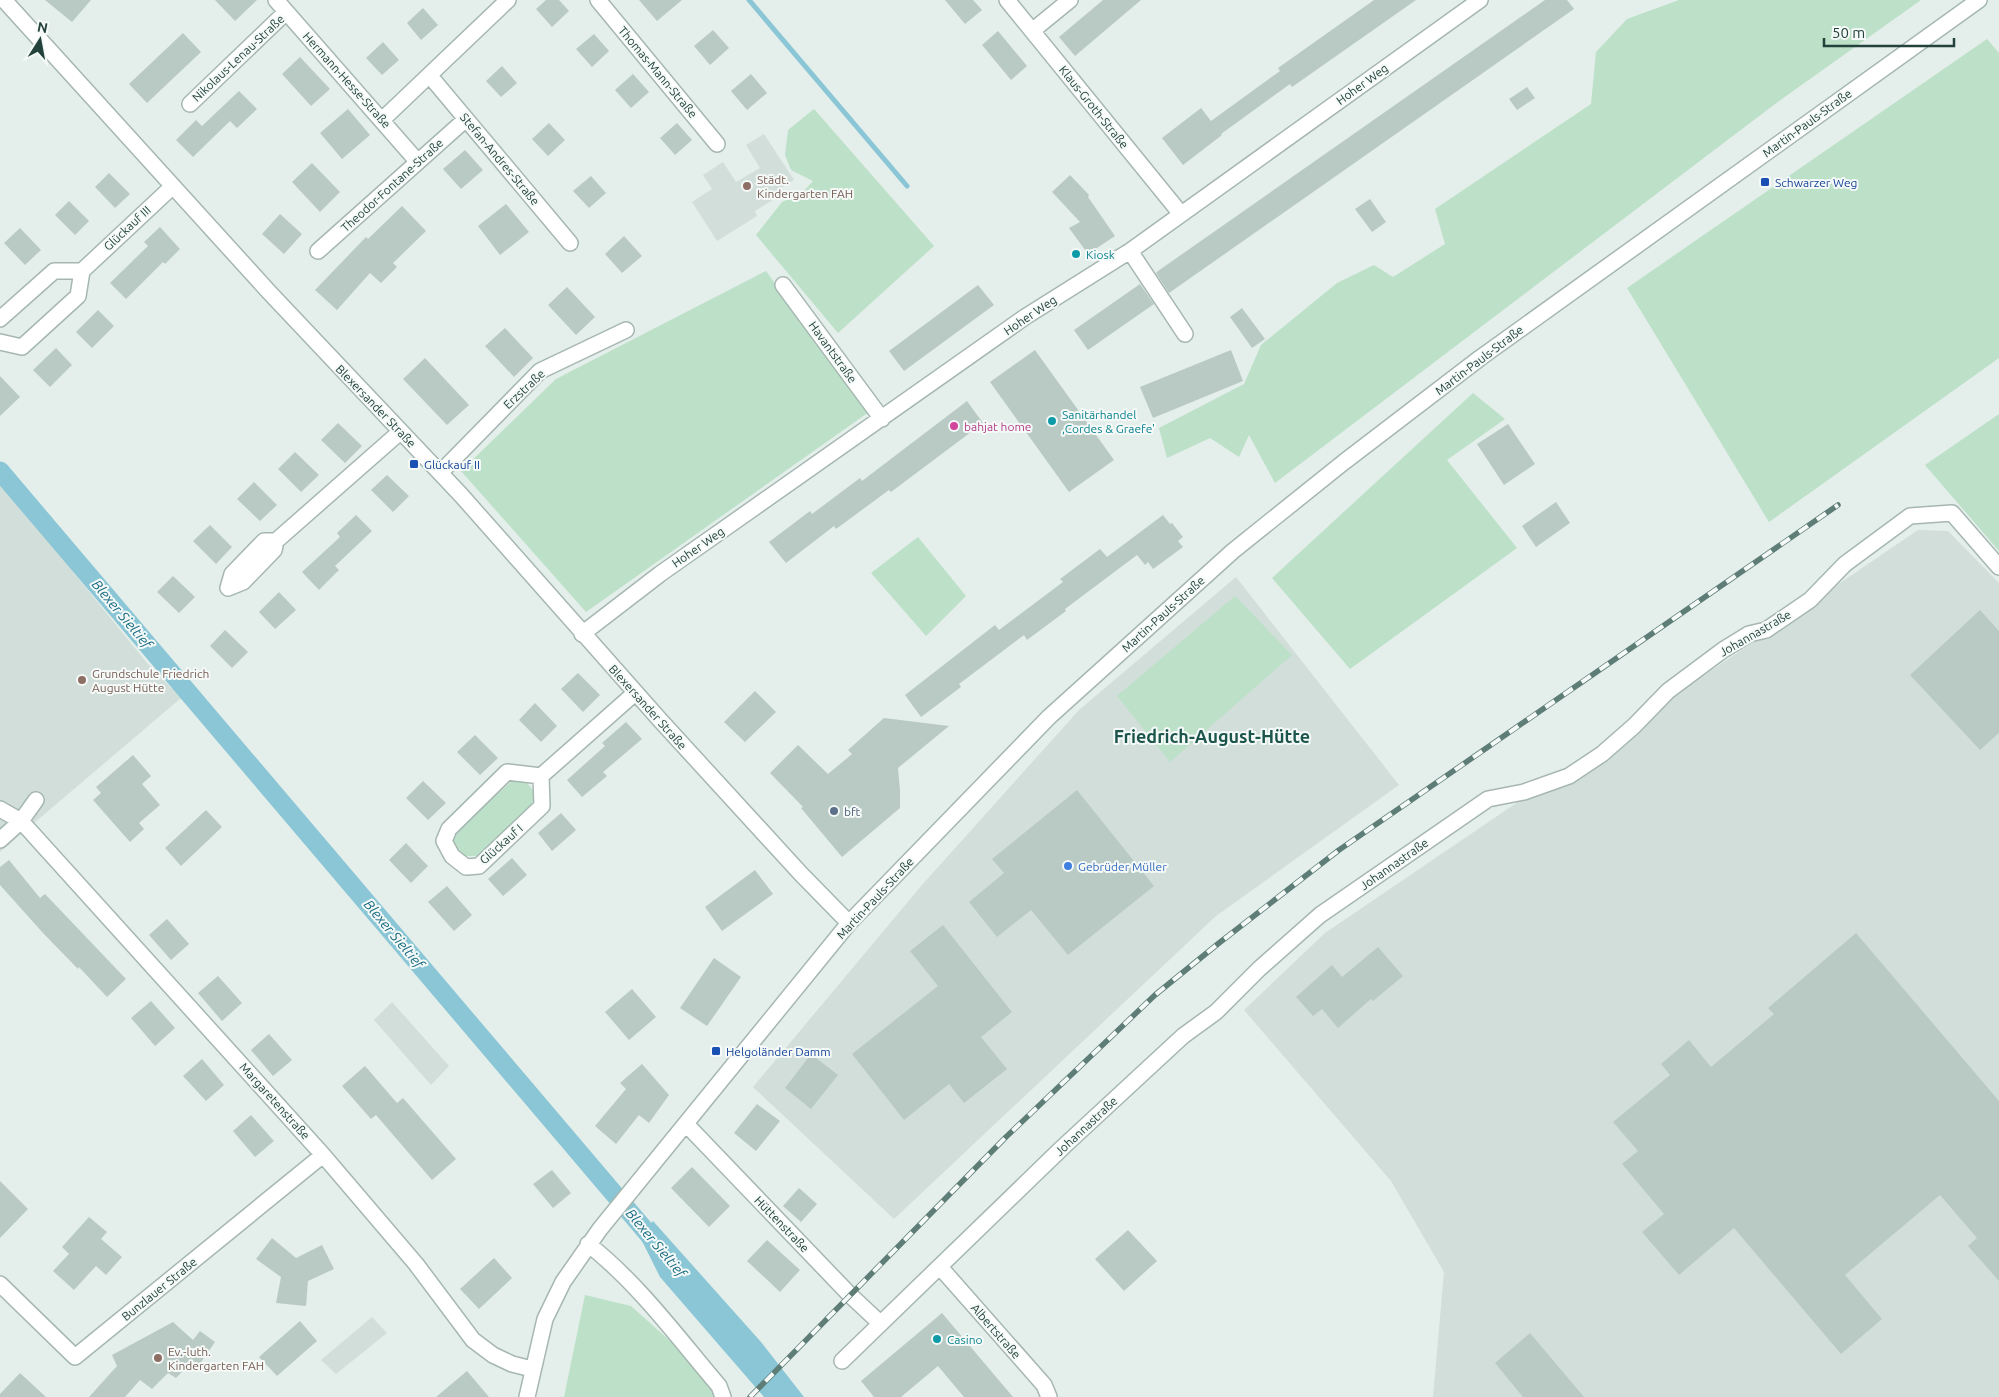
<svg xmlns="http://www.w3.org/2000/svg" width="1999" height="1397" font-family="Ubuntu,sans-serif">
<style>
.built{fill:#d2deda}
.green{fill:#bce1c8}
.water{fill:#8ac6d6}
.lines{fill:none;stroke-linecap:round;stroke-linejoin:round}
.stream{stroke:#8ac6d6;stroke-width:5}
.canal{stroke:#8ac6d6;stroke-width:19}
.building{fill:#b9cac4}
.minor-casing{stroke:#a6b7b2;stroke-width:18}
.minor{stroke:#fff;stroke-width:15}
.rail-casing{stroke:#5d7d76;stroke-width:5.5}
.rail{stroke:#f5faf8;stroke-width:4;stroke-dasharray:11;stroke-linecap:butt}
.transit-dot{fill:#1a4fb4;stroke:#f5faf8;stroke-width:2}
.education-dot{fill:#8d6e63;stroke:#f5faf8;stroke-width:2}
.culture-dot{fill:#0f9aa8;stroke:#f5faf8;stroke-width:2}
.hotel-dot{fill:#d1479c;stroke:#f5faf8;stroke-width:2}
.service-dot{fill:#5c6f8a;stroke:#f5faf8;stroke-width:2}
.shop-dot{fill:#3f7fe0;stroke:#f5faf8;stroke-width:2}
.labels{text-anchor:middle;dominant-baseline:central;stroke-width:4;stroke-linejoin:round;paint-order:stroke}
.street-label{font-size:12px;fill:#22423b;stroke:#f5faf8}
.education-label{font-size:12px;fill:#785e54;stroke:#f5faf8;text-anchor:start}
.transit-label{font-size:12px;fill:#164399;stroke:#f5faf8;text-anchor:start}
.culture-label{font-size:12px;fill:#0d838f;stroke:#f5faf8;text-anchor:start}
.hotel-label{font-size:12px;fill:#b23c85;stroke:#f5faf8;text-anchor:start}
.service-label{font-size:12px;fill:#4e5e75;stroke:#f5faf8;text-anchor:start}
.shop-label{font-size:12px;fill:#366cbe;stroke:#f5faf8;text-anchor:start}
.water-label{font-size:14px;font-style:italic;fill:#186a82;stroke:#f5faf8}
.district-label{font-size:18px;font-weight:bold;fill:#1c554b;stroke:#f5faf8}
</style>
<rect width="100%" height="100%" fill="#e4eeea"/>
<path class="built" d="M764,134L794,180L773,193L776,198L755,211L757,216L717,241L692,202L712,189L703,175L723,162L736,182L760,168L746,145Z
M0,482L147,663L181,698L0,852Z
M1918,530L1948,531L1999,583V1397H1433L1444,1272L1391,1181L1244,1010L1325,933Z
M1236,577L1399,785L1216,916L894,1219L753,1087L922,885L1079,710Z
M392,1002L449,1066L431,1085L374,1020Z
M372,1317L387,1333L336,1374L321,1360Z"/>
<path class="green" d="M1679,0H1921L1775,104L1275,483L1249,435L1239,457L1210,438L1167,458L1159,428L1244,384L1261,345L1337,283L1374,265L1393,277L1445,244L1435,209L1591,104L1596,52L1627,19Z
M1987,39L1999,53V358L1769,522L1627,288Z
M814,109L934,246L838,333L756,235L782,202L802,193L813,181L791,170L785,155L788,130Z
M766,271L869,412L586,612L461,471L556,379Z
M1473,393L1505,419L1447,460L1517,548L1350,669L1272,578Z
M1999,414V551L1925,465Z
M918,537L966,596L926,636L871,573Z
M1235,596L1292,655L1170,762L1117,696Z
M515,778C528,782 534,787 535,801L477,856H464L456,852L453,841L456,832Z
M585,1295L631,1306L687,1356L719,1397H564Z"/>
<path class="water" d="M653,1221L761,1342L804,1397H764L660,1277L640,1237Z"/>
<g class="lines">
<path class="stream" d="M749,0L907,186"/>
<path class="canal" d="M0,471L661,1249"/>
</g>
<path class="building" d="M45,0H91L72,22Z
M215,0H257L235,21Z
M546,0H559L569,11L552,27L536,9Z
M639,0H682L657,21Z
M945,0H973L982,10L965,24Z
M1103,0H1141L1075,56L1059,37Z
M1374,0H1416L1292,87L1290,84L1221,134L1222,135L1183,165L1162,138L1201,108L1211,121L1280,71L1278,68Z
M1545,0H1567L1574,9L1169,293L1156,273L1158,271Z
M423,8L438,25L421,40L407,23Z
M713,30L729,48L710,65L694,46Z
M998,31L1027,66L1011,80L982,45Z
M183,33L201,52L147,103L129,84Z
M594,34L609,51L592,67L576,49Z
M383,42L399,60L382,75L366,58Z
M300,57L330,89L311,106L282,74Z
M502,66L517,83L501,97L486,81Z
M633,74L649,92L631,108L615,90Z
M751,74L767,93L747,110L731,91Z
M1527,87L1535,98L1517,110L1509,99Z
M239,91L257,109L237,128L230,121L193,157L176,140L196,120L202,126Z
M348,109L370,135L342,159L320,133Z
M549,123L565,140L548,156L532,139Z
M677,123L692,140L675,155L660,138Z
M465,150L483,170L461,189L443,169Z
M312,163L340,192L320,212L292,182Z
M109,173L130,194L115,208L95,187Z
M1070,175L1089,195L1088,197L1115,236L1088,254L1069,228L1080,222L1052,192Z
M591,176L606,193L589,208L573,191Z
M1370,199L1386,222L1372,232L1355,209Z
M69,201L89,221L75,235L55,215Z
M506,204L529,232L500,255L478,226Z
M402,206L426,231L393,263L397,267L381,283L370,273L337,310L315,290L366,237L368,239Z
M280,214L302,234L284,254L262,234Z
M160,227L180,249L165,264L163,262L126,299L110,283L148,246L144,242Z
M20,228L41,250L25,265L4,243Z
M624,236L642,256L622,273L605,254Z
M1140,284L1154,304L1088,350L1074,330Z
M978,285L994,305L904,371L889,351Z
M567,287L595,317L576,335L548,305Z
M1242,308L1265,339L1252,348L1230,317Z
M98,310L114,326L92,348L76,332Z
M505,328L533,358L514,377L485,346Z
M56,348L72,365L50,387L33,370Z
M1035,350L1114,460L1069,492L990,382Z
M1231,350L1243,381L1153,418L1140,387Z
M425,358L469,405L447,425L403,379Z
M0,376L20,397L0,416Z
M967,401L983,423L891,492L889,490L836,529L834,526L786,563L769,542L810,511L812,514L860,478L862,481Z
M338,423L362,446L345,463L321,440Z
M1508,424L1535,464L1504,485L1477,444Z
M295,452L319,475L301,492L278,469Z
M387,475L409,496L393,512L371,490Z
M254,482L277,505L260,521L237,499Z
M1556,502L1570,523L1536,547L1522,526Z
M356,515L372,531L335,566L339,570L319,590L302,572L340,537L337,533Z
M1163,515L1170,524L1172,523L1183,537L1178,541L1183,547L1153,569L1148,562L1145,565L1137,555L1065,609L1066,611L1027,640L1024,635L959,684L961,687L921,717L905,695L995,625L999,630L1063,582L1060,579L1100,549L1107,557Z
M210,525L232,547L216,564L193,541Z
M173,576L195,597L179,613L157,592Z
M279,592L296,610L275,629L259,612Z
M1980,610L1999,631V733L1980,750L1910,675Z
M225,630L248,652L232,668L210,646Z
M578,673L600,695L583,712L561,689Z
M755,691L776,712L745,742L724,722Z
M535,703L557,726L541,742L519,720Z
M884,718L949,726L898,768L900,791V808L842,857L801,808L803,807L770,773L798,745L828,774L852,754L848,750Z
M626,722L642,739L603,772L607,776L582,797L567,780L605,746L602,743Z
M475,735L498,758L480,775L457,752Z
M133,755L151,776L142,784L160,805L139,823L144,829L130,842L93,800L101,793L96,787Z
M423,781L446,803L428,820L406,798Z
M1077,790L1154,886L1068,955L1031,910L997,937L969,902L1004,873L992,859Z
M206,810L222,827L181,866L165,848Z
M561,813L576,830L552,851L538,833Z
M406,843L428,866L411,883L389,860Z
M512,858L527,875L503,896L488,879Z
M9,860L40,898L45,894L126,979L107,997L79,967L78,969L43,933L0,885V867Z
M755,870L773,894L722,931L705,907Z
M447,886L472,915L454,931L428,902Z
M167,919L189,944L171,960L149,935Z
M943,925L1012,1012L981,1037L1007,1069L964,1103L949,1084L904,1120L852,1054L938,986L910,951Z
M1856,933L1999,1101V1281L1968,1246L1977,1238L1940,1195L1845,1275L1882,1319L1841,1354L1734,1228L1679,1275L1642,1232L1664,1214L1622,1164L1638,1151L1613,1122L1670,1075L1661,1064L1689,1040L1711,1067L1774,1014L1768,1008Z
M1378,947L1403,976L1373,1001L1371,999L1338,1028L1322,1009L1313,1016L1296,997L1332,965L1342,977Z
M714,958L741,977L707,1026L680,1008Z
M218,976L242,1003L222,1021L198,993Z
M632,989L656,1017L629,1040L605,1012Z
M151,1001L175,1028L155,1046L131,1018Z
M269,1034L292,1060L273,1076L251,1050Z
M811,1054L838,1075L811,1109L785,1088Z
M202,1059L224,1085L206,1101L183,1076Z
M642,1064L669,1095L649,1123L639,1115L616,1144L595,1126L626,1089L620,1083Z
M365,1066L397,1103L403,1098L456,1159L432,1180L376,1115L371,1119L342,1086Z
M757,1104L780,1121L756,1151L734,1133Z
M251,1115L274,1141L255,1157L233,1131Z
M692,1167L730,1206L709,1227L671,1188Z
M552,1170L571,1193L553,1208L533,1184Z
M0,1181L28,1209L0,1238Z
M799,1188L817,1204L801,1222L783,1206Z
M89,1217L107,1232L101,1239L122,1257L106,1275L96,1266L74,1290L53,1271L69,1254L62,1247Z
M1128,1230L1157,1261L1124,1291L1095,1259Z
M272,1238L296,1258L322,1245L334,1269L308,1281L306,1306L276,1303L281,1277L256,1259Z
M767,1240L800,1270L780,1292L747,1261Z
M494,1258L512,1278L479,1309L460,1289Z
M942,1313L1013,1397H964L938,1366L901,1397H874L861,1381Z
M300,1321L317,1341L277,1376L259,1357Z
M173,1322L193,1340L200,1331L215,1342L199,1365L193,1361L176,1378L168,1373L152,1389L140,1380L125,1397H89L117,1366L112,1355Z
M1530,1333L1584,1397H1523L1495,1363Z
M467,1371L489,1397H436Z
M20,1373L46,1397H0V1394Z"/>
<g class="lines">
<g class="minor-casing">
<path id="minor" d="M4,0L269,292L461,495L660,720L801,874L849,923
M276,0L417,161
M598,0L717,144
M1007,0L1181,214
M1032,31L1070,0
M430,76L570,243
M190,104L286,12
M382,120L508,0
M318,251L466,119
M1130,251L1185,334
M783,285L882,419
M0,319L54,271H82
M0,342L22,347L78,296L82,271L173,186
M440,473L540,371L626,330
M276,541L274,550L243,582L228,588L232,574L264,541H276L400,432
M582,634L660,574L1025,317L1130,251L1480,0
M541,776L542,806L479,866L466,867L452,856L444,841L449,829L507,772L541,776L635,693
M0,809L21,821L323,1155L416,1264L473,1340L493,1355L512,1364L532,1369
M0,840L21,821L36,800
M686,1124L850,1295L880,1323
M588,1244C639,1284 678,1338 719,1386L723,1397
M940,1267L1044,1385L1049,1397
M0,1284L75,1357L323,1155
M842,1361L1063,1147L1183,1036L1216,1012L1259,969L1320,915L1488,799L1524,792L1569,776L1602,754L1634,726L1668,691L1723,650L1749,634L1766,630L1810,600L1845,564L1910,516L1952,513L1999,567
M527,1397L545,1319L563,1282L600,1229L849,923L1049,717L1233,551L1344,462L1480,358L1979,0"/>
</g>
<use href="#minor" class="minor"/>
<g class="rail-casing">
<path id="rail" d="M750,1397L1006,1137L1155,995L1219,943L1339,850L1838,505"/>
</g>
<use href="#rail" class="rail"/>
</g>
<g class="transit-dot">
<rect x="1760" y="177" width="10" height="10" rx="2.5"/>
<rect x="409" y="459" width="10" height="10" rx="2.5"/>
<rect x="711" y="1046" width="10" height="10" rx="2.5"/>
</g>
<g class="education-dot">
<circle cx="747" cy="186" r="5"/>
<circle cx="82" cy="680" r="5"/>
<circle cx="158" cy="1358" r="5"/>
</g>
<g class="culture-dot">
<circle cx="1076" cy="254" r="5"/>
<circle cx="1052" cy="421" r="5"/>
<circle cx="937" cy="1339" r="5"/>
</g>
<circle class="hotel-dot" cx="954" cy="426" r="5"/>
<circle class="service-dot" cx="834" cy="811" r="5"/>
<circle class="shop-dot" cx="1068" cy="866" r="5"/>
<g class="labels">
<g class="street-label">
<text transform="translate(238 58) rotate(-43)">Nikolaus-Lenau-Straße</text>
<text transform="translate(658 72) rotate(50)">Thomas-Mann-Straße</text>
<text transform="translate(347 80) rotate(48)">Hermann-Hesse-Straße</text>
<text transform="translate(1362 84) rotate(-36)">Hoher Weg</text>
<text transform="translate(1094 107) rotate(51)">Klaus-Groth-Straße</text>
<text transform="translate(1807 123) rotate(-36)">Martin-Pauls-Straße</text>
<text transform="translate(500 159) rotate(50)">Stefan-Andres-Straße</text>
<text transform="translate(392 185) rotate(-42)">Theodor-Fontane-Straße</text>
<text transform="translate(127 228) rotate(-43)">Glückauf III</text>
<text transform="translate(1030 315) rotate(-34)">Hoher Weg</text>
<text transform="translate(833 352) rotate(54)">Havantstraße</text>
<text transform="translate(1479 360) rotate(-37)">Martin-Pauls-Straße</text>
<text transform="translate(524 389) rotate(-43)">Erzstraße</text>
<text transform="translate(376 406) rotate(46)">Blexersander Straße</text>
<text transform="translate(698 547) rotate(-35)">Hoher Weg</text>
<text transform="translate(1163 614) rotate(-42)">Martin-Pauls-Straße</text>
<text transform="translate(1755 633) rotate(-30)">Johannastraße</text>
<text transform="translate(648 707) rotate(48)">Blexersander Straße</text>
<text transform="translate(501 844) rotate(-42)">Glückauf I</text>
<text transform="translate(1394 864) rotate(-35)">Johannastraße</text>
<text transform="translate(875 898) rotate(-47)">Martin-Pauls-Straße</text>
<text transform="translate(275 1101) rotate(48)">Margaretenstraße</text>
<text transform="translate(1086 1126) rotate(-43)">Johannastraße</text>
<text transform="translate(782 1224) rotate(46)">Hüttenstraße</text>
<text transform="translate(159 1289) rotate(-39)">Bunzlauer Straße</text>
<text transform="translate(996 1331) rotate(49)">Albertstraße</text>
</g>
<g class="education-label">
<text x="757" y="179">Städt.<tspan x="757" dy="14">Kindergarten FAH</tspan></text>
<text x="92" y="673">Grundschule Friedrich<tspan x="92" dy="14">August Hütte</tspan></text>
<text x="168" y="1351">Ev.-luth.<tspan x="168" dy="14">Kindergarten FAH</tspan></text>
</g>
<g class="transit-label">
<text x="1775" y="182">Schwarzer Weg</text>
<text x="424" y="464">Glückauf II</text>
<text x="726" y="1051">Helgoländer Damm</text>
</g>
<g class="culture-label">
<text x="1086" y="254">Kiosk</text>
<text x="1062" y="414">Sanitärhandel<tspan x="1062" dy="14">,Cordes &amp; Graefe'</tspan></text>
<text x="947" y="1339">Casino</text>
</g>
<g class="hotel-label">
<text x="964" y="426">bahjat home</text>
</g>
<g class="service-label">
<text x="844" y="811">bft</text>
</g>
<g class="shop-label">
<text x="1078" y="866">Gebrüder Müller</text>
</g>
<g class="water-label">
<text transform="translate(122 614) rotate(50)">Blexer Sieltief</text>
<text transform="translate(394 934) rotate(50)">Blexer Sieltief</text>
<text transform="translate(656 1243) rotate(50)">Blexer Sieltief</text>
</g>
<g class="district-label">
<text x="1212" y="736">Friedrich-August-Hütte</text>
</g>
</g>
<g transform="translate(40 40) rotate(11)" stroke="#f5faf8" stroke-width="4" paint-order="stroke">
<path d="M0-4L9 19L0 12L-9 19Z" fill="#22423b"/>
<text y="-8" font-size="14" font-weight="bold" text-anchor="middle" fill="#22423b">N</text>
</g>
<path d="M1824 38v8h130v-8" fill="none" stroke="#22423b" stroke-width="2.5"/>
<text x="1832" y="38" font-size="15" fill="#22423b" stroke="#f5faf8" stroke-width="4" paint-order="stroke">50 m</text>
</svg>
